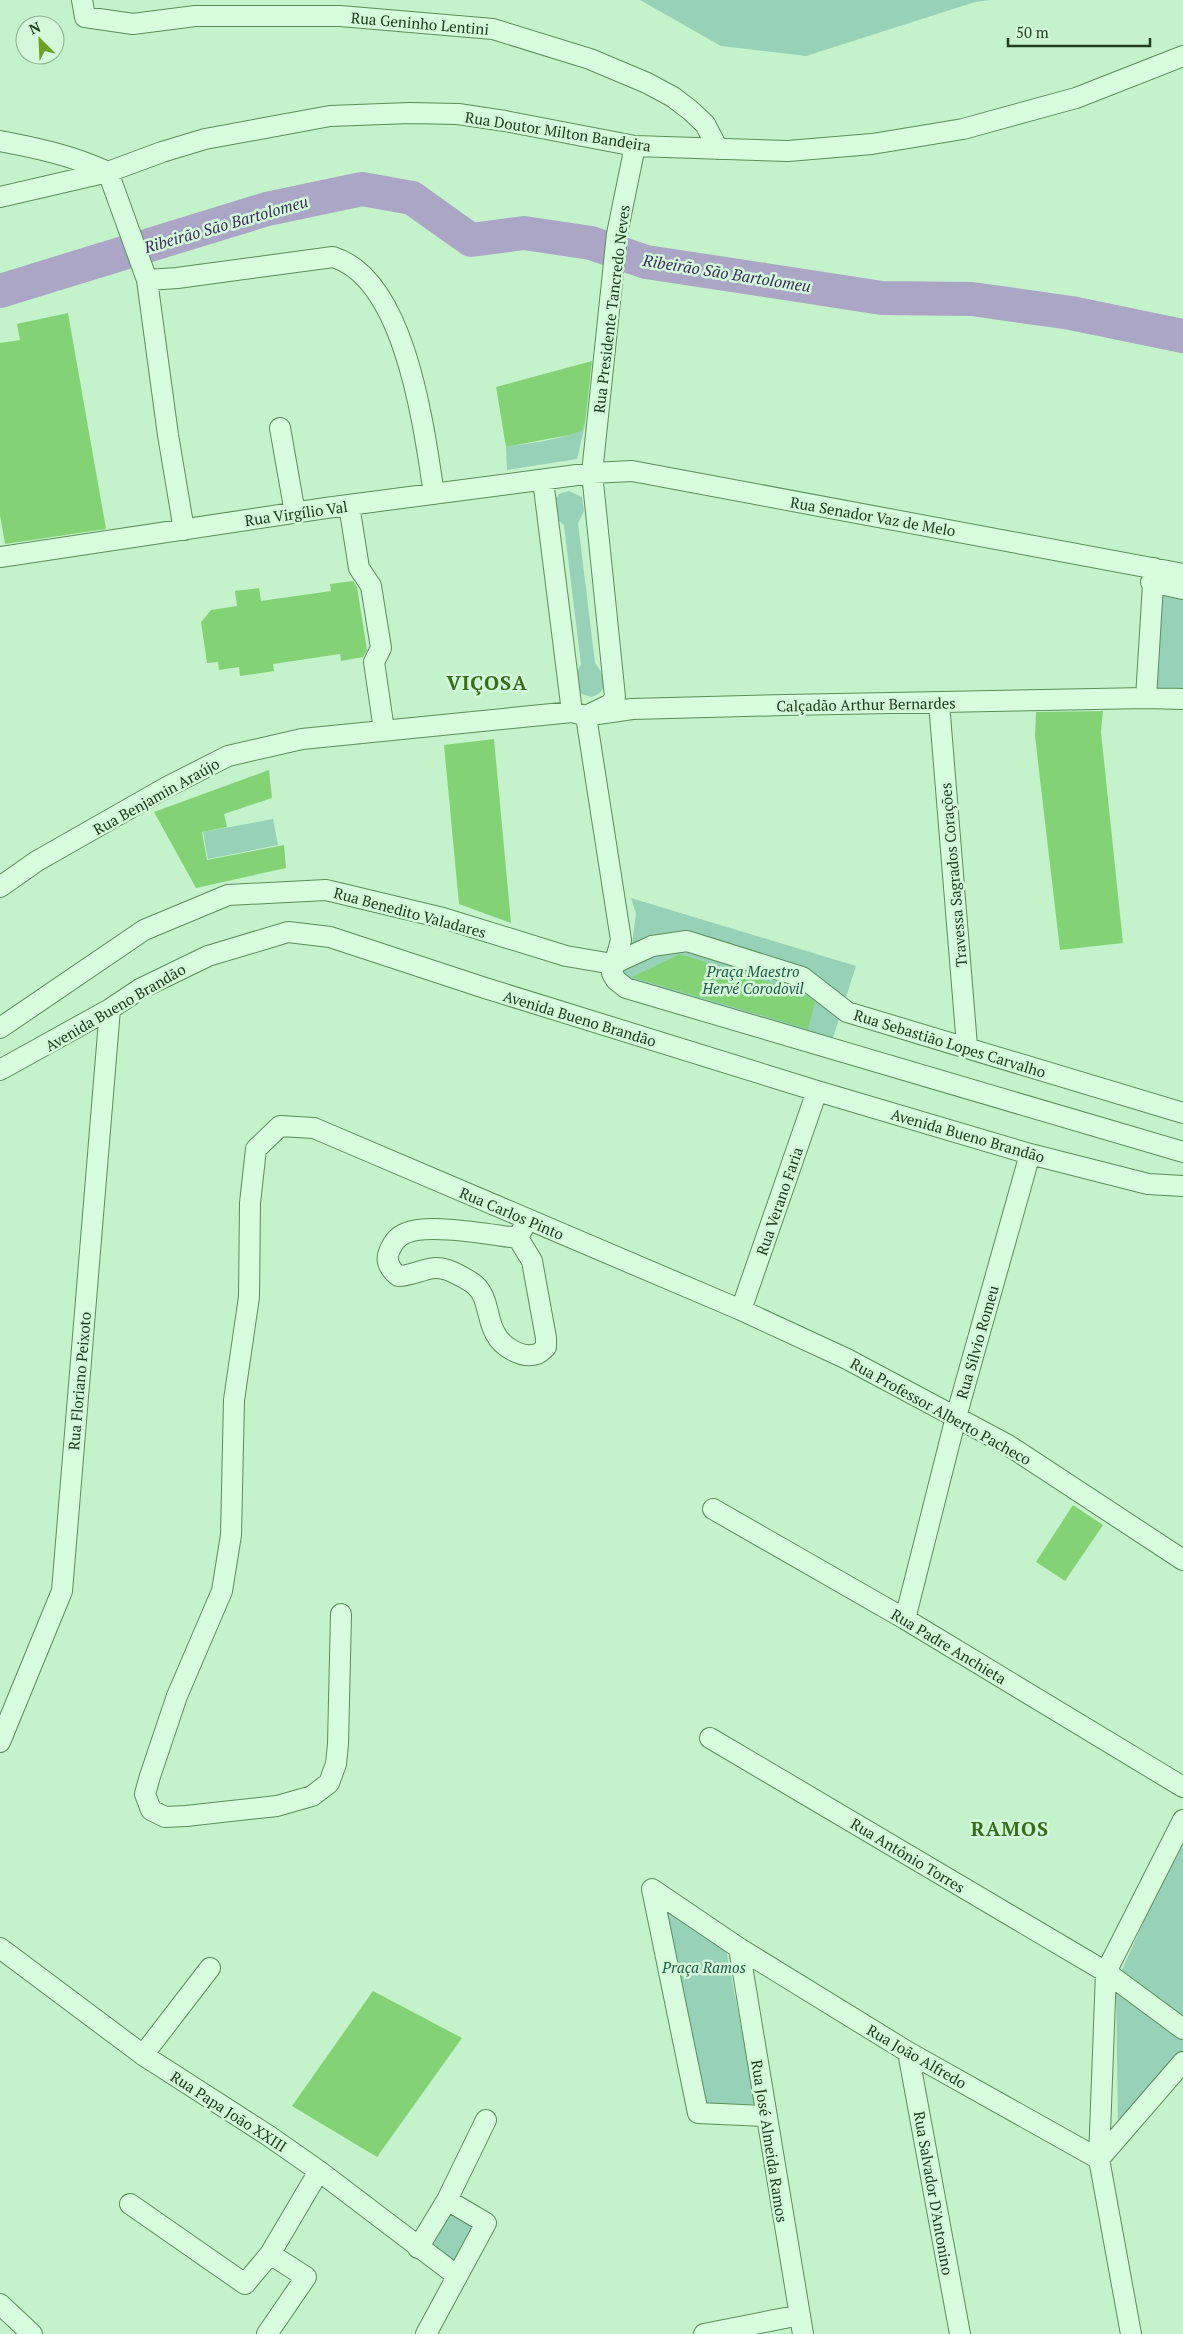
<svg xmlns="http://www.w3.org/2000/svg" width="1183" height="2334" font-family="'PT Serif',serif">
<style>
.green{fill:#96d1b8}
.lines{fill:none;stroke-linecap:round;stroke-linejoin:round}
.river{stroke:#aba6c5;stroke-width:34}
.building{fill:#83d376}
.minor-casing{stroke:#598f58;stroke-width:22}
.minor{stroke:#d8fcde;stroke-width:20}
.labels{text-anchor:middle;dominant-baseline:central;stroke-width:5;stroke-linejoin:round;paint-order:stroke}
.street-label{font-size:15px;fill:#203d1e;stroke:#d4f9da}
.park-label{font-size:15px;font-style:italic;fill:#225c4a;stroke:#d4f9da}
.water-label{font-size:16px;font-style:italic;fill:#3f2c5e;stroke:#d4f9da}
.district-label{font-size:20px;font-weight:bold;letter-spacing:1px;fill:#366e19;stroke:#d4f9da}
</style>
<rect width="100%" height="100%" fill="#c4f2cb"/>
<path class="green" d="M640,0H990L975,2L806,56L721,46Z
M585,425L577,459L507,470L506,447C524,443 575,440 585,425Z
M569,491L582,497L584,511L578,523L595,663C604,674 611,692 591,697L579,693L575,676L581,664L564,525L555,517L553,502L559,494Z
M1152,583L1183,589V697L1148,696Z
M273,819L278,845L208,859L203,832Z
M631,898L856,966L830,1047L626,986L616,964L632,944L636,914Z
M1183,1835V2060L1118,2132L1116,1983Z
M667,1910L726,1949L756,2104L707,2106Z
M449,2205L481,2226L456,2267L422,2245Z"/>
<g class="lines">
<path class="river" d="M0,291L267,209L362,189L412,198L471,240L524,233L591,243L646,262L765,280L882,298L972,299L1071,313L1183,336"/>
</g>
<path class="building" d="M68,313L106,529L5,544L0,515V343L20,340L17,324Z
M592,361L585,424L581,431L569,435L506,447L496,387Z
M353,581L357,587L367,650L363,657L341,661L340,654L273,664L274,671L240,676L239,667L219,670L218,662L207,663L201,622L211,610L237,606L235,591L259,588L261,601L331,591L330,584Z
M1103,711L1101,732L1123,943L1060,950L1035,736L1036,712Z
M494,739L511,923L459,904L444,745Z
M269,770L272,798L224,814L227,827L202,832L207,860L284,845L286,868L196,888L154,812Z
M680,954L803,993L815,1002L808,1029L632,977Z
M1073,1505L1103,1525L1065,1581L1036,1562Z
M373,1991L462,2038L377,2157L292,2106Z"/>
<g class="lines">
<g class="minor-casing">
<path id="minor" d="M82,0L85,17L133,24L195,16H340L493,29L590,59L647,83L673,97L690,110L705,124L718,149
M0,141C38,148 73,156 108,172
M108,172L147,280L168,435L184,530
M0,197L108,172L162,152L205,139L330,116L410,113L458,114L505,121L635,146L788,151L872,144L963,129L1076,98L1183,56
M147,280L177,278L333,257C406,279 424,429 434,494
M280,428L295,513
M543,480L572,712
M349,505L359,568L371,586L381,648L374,662L384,730
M0,557L326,508L592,473L632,471L1183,574
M1154,568L1146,698L1183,699
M1151,582L1183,589
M939,703L967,1046
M598,714L632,709L786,705L1146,698
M586,716L621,940L612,973L616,980L626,988L1183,1152
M0,887L37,861L167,787L228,756L302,739L572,712L586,716L611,704L615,697L592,473L617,234L635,146
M613,964L652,946L687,941L802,977L847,1012L1183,1113
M0,1028L144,930L228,895L326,890L443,918L566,956L613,964
M0,1070L110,1009L140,989L208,956L288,932L330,937L485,988L817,1091L1030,1154L1148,1184L1183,1186
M518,1238L532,1261L546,1338V1347C544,1349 540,1353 537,1354C522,1359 502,1347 495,1333C486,1317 489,1293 471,1282C461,1276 447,1267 435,1268C422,1269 411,1276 398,1276C391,1270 385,1262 389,1252C392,1244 398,1236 406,1233C429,1223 492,1235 518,1238L527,1220
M741,1310L817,1091
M713,1509L905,1619L1183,1787
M341,1614L338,1744L336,1764L329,1783L312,1796L277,1806L186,1816L165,1817L151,1810L145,1794L150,1776L177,1696L222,1591L231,1535L234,1400L249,1297L250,1203L256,1149L280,1126L314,1128L741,1310L847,1359L1008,1445L1183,1560
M905,1619L956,1417L1030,1154
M710,1738L1106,1972L1183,2029
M0,1742L62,1591L110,1009
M0,1948L143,2055L269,2136L319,2171L456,2275
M739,1948L803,2334
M908,2052L960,2334
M143,2055L210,1968
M766,2116L698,2113L652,1889L739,1948L908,2052L1099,2159
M1099,2159L1183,2062
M130,2204L245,2284L270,2254L319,2171
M418,2248L447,2200L486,2120
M0,2304L32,2334
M267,2334L306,2277L270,2254
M426,2334L486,2223L447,2200
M704,2334L800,2315
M1131,2334L1099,2159L1106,1972L1183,1820"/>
</g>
<use href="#minor" class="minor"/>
</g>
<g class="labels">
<g class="street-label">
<text transform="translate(420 23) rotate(5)">Rua Geninho Lentini</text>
<text transform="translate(558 131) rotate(9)">Rua Doutor Milton Bandeira</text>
<text transform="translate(611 309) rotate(-83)">Rua Presidente Tancredo Neves</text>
<text transform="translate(296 513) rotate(-8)">Rua Virgílio Val</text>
<text transform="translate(873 516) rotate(10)">Rua Senador Vaz de Melo</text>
<text transform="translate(866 704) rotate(-1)">Calçadão Arthur Bernardes</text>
<text transform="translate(156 796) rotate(-29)">Rua Benjamin Araújo</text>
<text transform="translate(953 875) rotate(-95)">Travessa Sagrados Corações</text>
<text transform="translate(410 912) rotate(15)">Rua Benedito Valadares</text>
<text transform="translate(115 1007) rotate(-30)">Avenida Bueno Brandão</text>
<text transform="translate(580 1018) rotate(17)">Avenida Bueno Brandão</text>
<text transform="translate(950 1043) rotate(17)">Rua Sebastião Lopes Carvalho</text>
<text transform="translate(968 1135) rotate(16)">Avenida Bueno Brandão</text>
<text transform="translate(779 1201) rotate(-71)">Rua Verano Faria</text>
<text transform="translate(512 1213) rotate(23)">Rua Carlos Pinto</text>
<text transform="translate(977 1342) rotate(-74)">Rua Sílvio Romeu</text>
<text transform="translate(79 1381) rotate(-85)">Rua Floriano Peixoto</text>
<text transform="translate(941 1411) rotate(29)">Rua Professor Alberto Pacheco</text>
<text transform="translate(949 1646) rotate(31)">Rua Padre Anchieta</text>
<text transform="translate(908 1855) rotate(31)">Rua Antônio Torres</text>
<text transform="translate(917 2056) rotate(30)">Rua João Alfredo</text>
<text transform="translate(229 2111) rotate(33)">Rua Papa João XXIII</text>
<text transform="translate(770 2141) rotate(81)">Rua José Almeida Ramos</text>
<text transform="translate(934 2193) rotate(80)">Rua Salvador D'Antonino</text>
</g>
<g class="park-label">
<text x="753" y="971">Praça Maestro<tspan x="753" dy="17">Hervé Corodovil</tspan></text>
<text x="704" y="1967">Praça Ramos</text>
</g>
<g class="water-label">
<text transform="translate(226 224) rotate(-16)">Ribeirão São Bartolomeu</text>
<text transform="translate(727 273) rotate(9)">Ribeirão São Bartolomeu</text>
</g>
<g class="district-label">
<text x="487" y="682">VIÇOSA</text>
<text x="1010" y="1828">RAMOS</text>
</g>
</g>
<g transform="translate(40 40) rotate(336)"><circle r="24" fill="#d4f9da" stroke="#8cae8f"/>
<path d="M0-4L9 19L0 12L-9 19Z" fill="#6aa323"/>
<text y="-8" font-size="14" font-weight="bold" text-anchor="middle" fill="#203d1e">N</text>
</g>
<path d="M1008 38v8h142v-8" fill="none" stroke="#203d1e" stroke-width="2.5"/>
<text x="1016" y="38" font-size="15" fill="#203d1e" stroke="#d4f9da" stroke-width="4" paint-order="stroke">50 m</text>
</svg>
